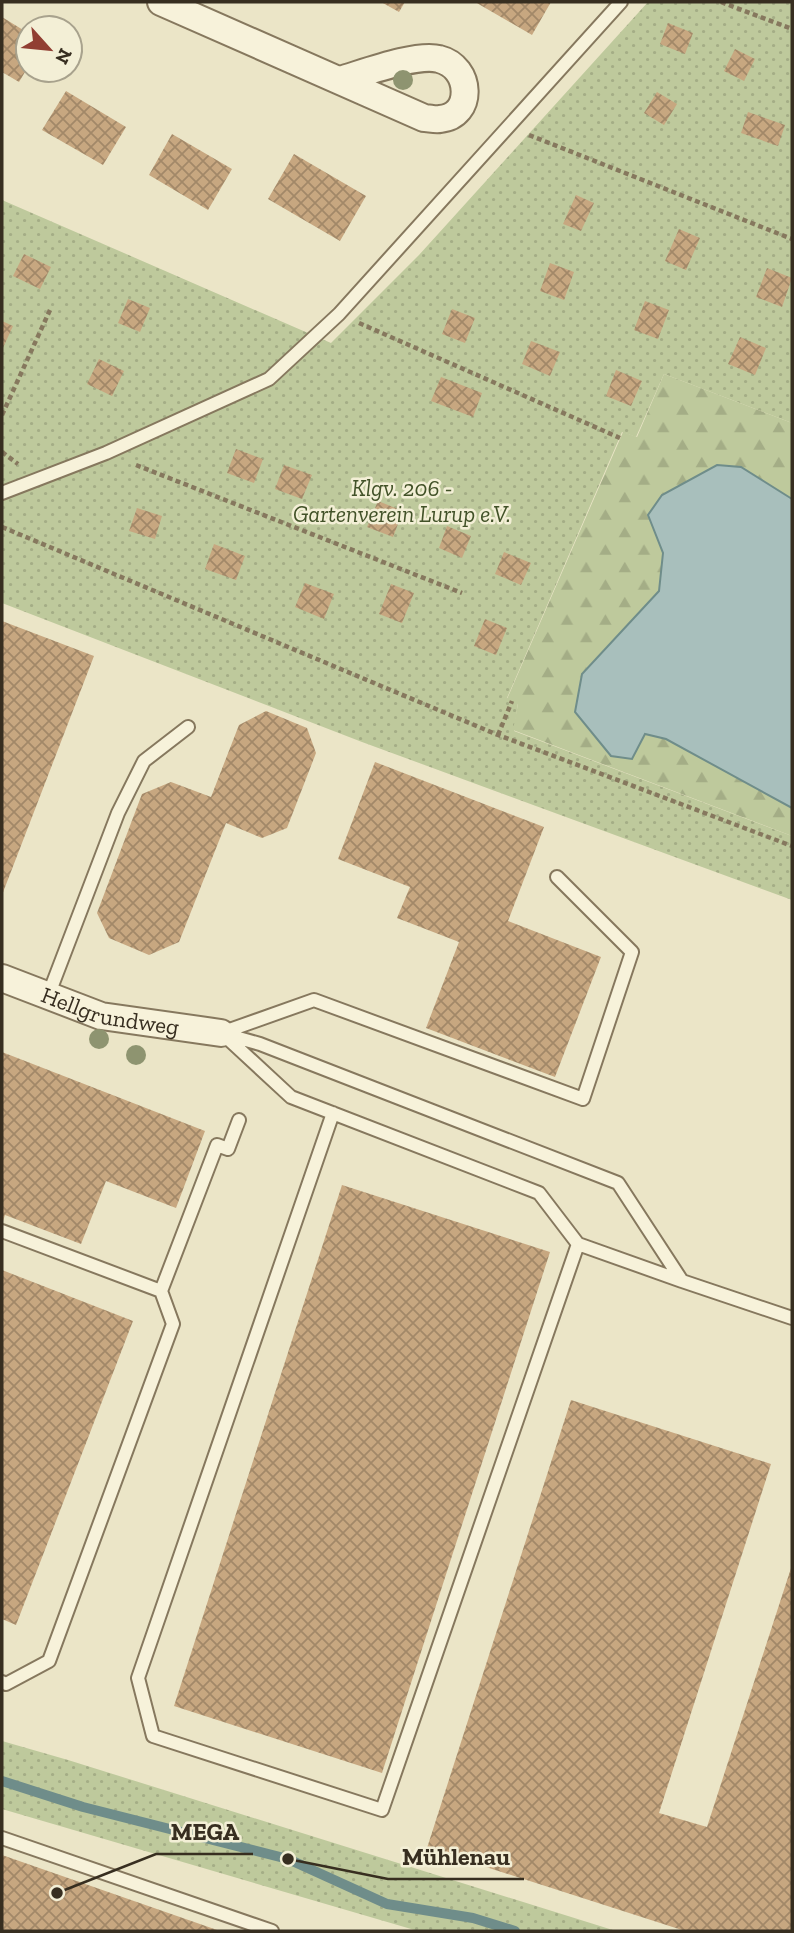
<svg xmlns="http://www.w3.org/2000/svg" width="794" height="1933" font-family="'Zilla Slab',serif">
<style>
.green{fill:url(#green-dots)}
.forest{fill:url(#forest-firs)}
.water{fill:#a8bfbc;stroke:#6f8d8a;stroke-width:2}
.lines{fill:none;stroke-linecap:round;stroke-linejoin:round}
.stream{stroke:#6f8d8a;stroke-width:10}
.building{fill:url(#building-cross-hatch)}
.service-casing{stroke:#86785e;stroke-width:16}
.minor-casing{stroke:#86785e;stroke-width:30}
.path{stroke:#86785e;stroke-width:4.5;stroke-dasharray:5 3.5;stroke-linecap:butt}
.service{stroke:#f7f2da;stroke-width:12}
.minor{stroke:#f7f2da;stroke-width:26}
.tree{fill:#8e9470}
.labels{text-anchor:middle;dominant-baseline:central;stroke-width:5;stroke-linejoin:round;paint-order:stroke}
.park-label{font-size:23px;font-style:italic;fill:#425228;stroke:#f3efd6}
.street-label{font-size:23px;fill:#372e20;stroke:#f3efd6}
.leader{fill:none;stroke:#372e20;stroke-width:2.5}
.callout-dot{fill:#372e20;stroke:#f3efd6;stroke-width:2.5}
.callout-label{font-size:24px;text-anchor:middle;font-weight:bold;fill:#372e20;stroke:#f3efd6;stroke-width:5;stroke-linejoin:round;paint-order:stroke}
</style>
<defs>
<pattern id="green-dots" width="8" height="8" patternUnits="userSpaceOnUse" patternTransform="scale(1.75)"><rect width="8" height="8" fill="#bec99c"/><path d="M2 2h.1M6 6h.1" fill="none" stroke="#a4ad86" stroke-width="1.8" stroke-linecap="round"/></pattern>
<pattern id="forest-firs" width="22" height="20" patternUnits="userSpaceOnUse" patternTransform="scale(1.75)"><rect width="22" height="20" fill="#bec99c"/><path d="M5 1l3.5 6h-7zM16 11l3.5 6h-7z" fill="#a4ad86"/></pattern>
<pattern id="building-cross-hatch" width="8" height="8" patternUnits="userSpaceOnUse" patternTransform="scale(1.75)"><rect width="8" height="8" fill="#c7a780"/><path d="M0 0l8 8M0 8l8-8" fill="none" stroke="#a28868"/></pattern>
</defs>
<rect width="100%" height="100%" fill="#ebe5c7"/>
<path class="green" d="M648,2H792V423L664,374L636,437L622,432L507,698L518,703L514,731L792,836V900L362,742L2,603V200L331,343L419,255Z
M2,1741L68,1760L616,1931H418L2,1809Z"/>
<path class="forest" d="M664,374L792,423V499L741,467L717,465L662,495L648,515L663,553L659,591L582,673L599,739L611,756L645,734L666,739L792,808V836L513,730L518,704L507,699L623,432L637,437Z"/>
<path class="water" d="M717,465L741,467L792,499V808L666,739L645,734L632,759L611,756L575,712L582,674L659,591L663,553L648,515L662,495Z"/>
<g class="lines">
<path class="stream" d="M2,1781L83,1807L288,1859L387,1904L473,1918L515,1931"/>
</g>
<path class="building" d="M381,2H405L399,12Z
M475,2H551L532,35Z
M2,17L28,33V67L19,82L2,72Z
M668,23L693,33L685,54L660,44Z
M735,49L755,59L744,81L724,71Z
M66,91L126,127L103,165L42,130Z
M657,92L677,104L664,125L644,113Z
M748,112L785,125L778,146L741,133Z
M172,134L232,169L208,210L149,175Z
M294,154L366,196L340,241L268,199Z
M576,195L594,203L581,231L563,224Z
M679,229L700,238L686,270L665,261Z
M24,254L51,267L40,289L13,276Z
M550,263L574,272L564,300L540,291Z
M767,268L792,278L782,307L756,297Z
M128,299L150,308L140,332L118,323Z
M645,301L669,310L658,339L634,330Z
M452,309L475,318L465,343L442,334Z
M2,321L13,326L2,350Z
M740,337L766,348L755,375L728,364Z
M531,341L560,352L550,376L522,364Z
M99,359L124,371L112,396L87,384Z
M616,370L642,381L631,406L606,396Z
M441,377L482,393L473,417L431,401Z
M236,449L263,459L254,483L227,473Z
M284,465L312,475L302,499L275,489Z
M378,501L403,511L393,537L367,527Z
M137,508L162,516L155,539L129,531Z
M447,526L471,536L462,558L439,548Z
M214,544L245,556L236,580L205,569Z
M504,552L531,563L521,585L495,574Z
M305,583L334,594L324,619L295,607Z
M391,584L414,593L402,623L379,614Z
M485,619L507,628L496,655L474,646Z
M2,621L94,656L2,895Z
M266,711L307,728L316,753L287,828L262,838L226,823L179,942L149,955L109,938L97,913L142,794L171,782L211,797L239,725Z
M375,762L544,827L508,921L601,957L555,1077L426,1028L459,942L397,918L410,887L338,859Z
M2,1052L205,1131L176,1208L106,1181L81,1244L5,1215L2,1224Z
M342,1185L550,1252L382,1773L174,1706Z
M2,1270L133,1321L16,1625L2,1619Z
M571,1400L771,1464L659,1813L707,1827L792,1565V1931H685L427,1848Z
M2,1855L220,1931H2Z"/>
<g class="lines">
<g class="service-casing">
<path id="service" d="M2,493L106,453L269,379L339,314L621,2
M48,996L118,813L144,761L188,727
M221,1033L260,1044L618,1183L682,1281L792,1318
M221,1033L314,1000L583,1099L632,952L557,877
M224,1035L291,1097L539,1193L578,1244L682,1281
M333,1113L138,1678L153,1736L382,1810L578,1244
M2,1231L161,1291L173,1324L49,1661L6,1684L2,1682
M161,1291L217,1145L228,1149L239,1120
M2,1838L272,1931"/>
</g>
<g class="minor-casing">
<g id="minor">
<path d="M161,2L424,118C429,118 435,120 440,119C474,116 472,67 439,59C417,53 364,73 340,80"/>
<path id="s1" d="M2,978L101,1016L221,1033"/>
</g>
</g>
<path class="path" d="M721,2L792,29
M529,135L792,239
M359,323L620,438
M2,415L50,310
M2,452L18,464
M136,465L462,593
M2,527L498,735L792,846
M498,735L512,701"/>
<use href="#service" class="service"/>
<use href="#minor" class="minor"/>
</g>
<g class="tree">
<circle cx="403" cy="80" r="10"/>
<circle cx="99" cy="1039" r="10"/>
<circle cx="136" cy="1055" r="10"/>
</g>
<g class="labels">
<g class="park-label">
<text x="402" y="488">Klgv. 206 -<tspan x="402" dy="26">Gartenverein Lurup e.V.</tspan></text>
</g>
<g class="street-label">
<text stroke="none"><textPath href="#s1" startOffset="114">Hellgrundweg</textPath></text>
</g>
</g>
<path class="leader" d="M57 1893L156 1854H253M288 1859L388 1879H524"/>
<g class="callout-dot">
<circle cx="57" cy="1893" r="7"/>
<circle cx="288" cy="1859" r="7"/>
</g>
<g class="callout-label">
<text x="205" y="1840">MEGA</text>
<text x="456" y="1865">Mühlenau</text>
</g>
<rect width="794" height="1933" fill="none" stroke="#372e20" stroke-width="7"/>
<g transform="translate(49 49) rotate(117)"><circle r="33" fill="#f3efd6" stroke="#a8a28d" stroke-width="2"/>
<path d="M0-5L12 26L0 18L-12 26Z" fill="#913e32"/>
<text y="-10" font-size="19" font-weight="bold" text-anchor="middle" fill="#372e20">N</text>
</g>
</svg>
